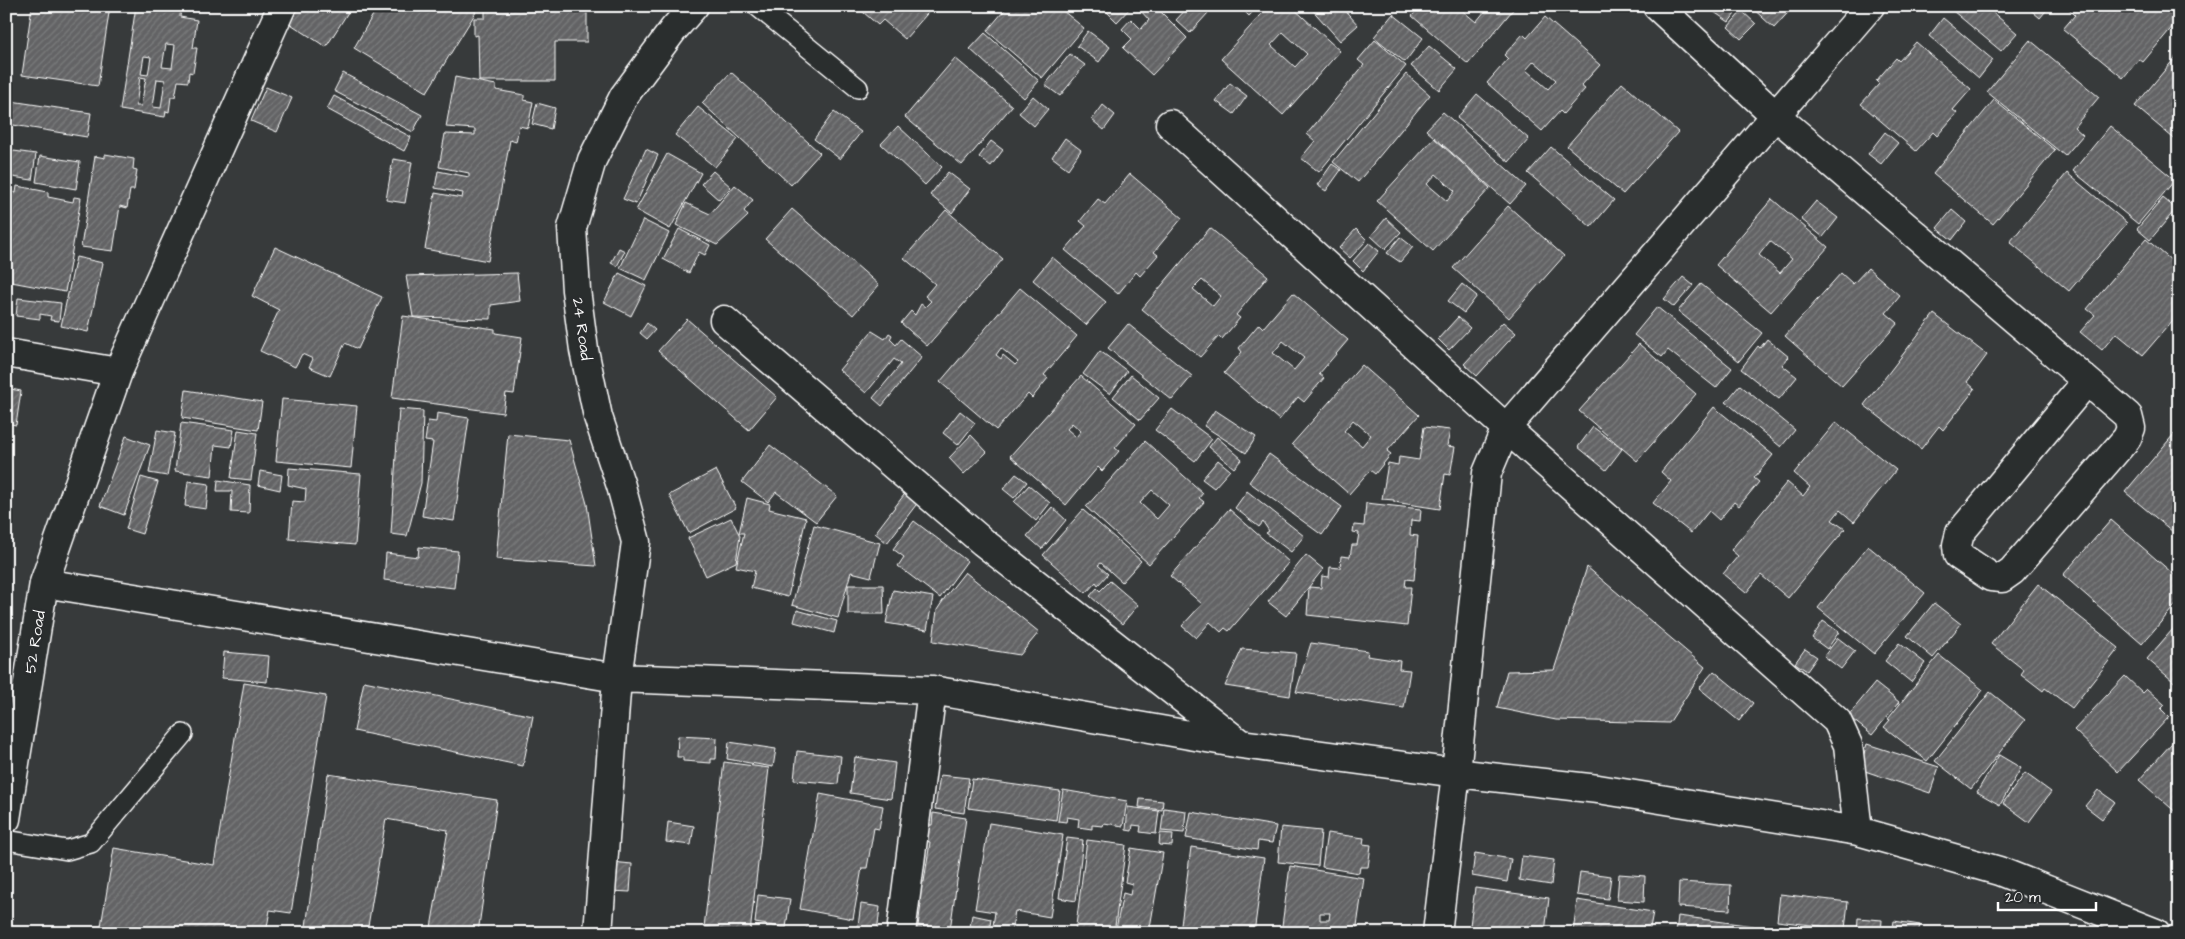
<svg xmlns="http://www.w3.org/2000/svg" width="2185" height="939" font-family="'Architects Daughter',sans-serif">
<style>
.building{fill:url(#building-hatch);stroke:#fff;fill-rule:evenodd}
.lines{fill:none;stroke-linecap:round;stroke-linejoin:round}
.lane-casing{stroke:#fff;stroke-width:22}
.street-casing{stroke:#fff;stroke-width:31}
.lane{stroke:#2a2d2e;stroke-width:19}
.street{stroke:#2a2d2e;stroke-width:28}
.labels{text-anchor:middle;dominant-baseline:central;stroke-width:5;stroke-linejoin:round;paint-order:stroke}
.street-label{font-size:16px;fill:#fff;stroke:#2a2d2e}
</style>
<defs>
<pattern id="building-hatch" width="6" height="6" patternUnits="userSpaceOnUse" patternTransform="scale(1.25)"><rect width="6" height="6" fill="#636465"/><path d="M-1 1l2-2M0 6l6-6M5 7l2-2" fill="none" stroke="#7a7b7c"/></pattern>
</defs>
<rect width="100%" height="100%" fill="#373a3b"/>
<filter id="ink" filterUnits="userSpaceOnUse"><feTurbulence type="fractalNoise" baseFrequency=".02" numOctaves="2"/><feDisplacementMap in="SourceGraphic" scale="10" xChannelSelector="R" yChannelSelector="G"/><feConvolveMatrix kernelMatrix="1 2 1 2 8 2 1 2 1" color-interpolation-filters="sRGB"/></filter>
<g filter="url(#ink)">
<path class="building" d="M6,6H10L6,36Z
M32,6H110L98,86L22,75Z
M136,6H181L180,17L197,20L193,48H197L193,73L189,72L188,82L178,81L175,97H171L169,112L166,111L165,117L120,110ZM166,44L175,45L172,68L162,67ZM144,56L151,57L148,75L141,74ZM140,77L146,78L141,106H136ZM157,79L165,80L161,108L153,107Z
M292,6H352L326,47L283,19Z
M378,6H467L476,12L427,92L354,48Z
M485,6H587V42H555V81H479L478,35L474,36V18H485Z
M856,6H932L933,7L905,39L883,20L878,25Z
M1008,6H1057L1084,28L1042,78L987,31Z
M1101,6H1132L1117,22Z
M1144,6H1155L1187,38L1152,75L1123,48L1132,39L1122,29L1131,19L1141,29L1149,20L1140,10Z
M1189,6H1201L1208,13L1190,33L1176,20Z
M1239,6H1258L1249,16Z
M1269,6H1291L1340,51L1283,115L1221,59ZM1283,32L1307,54L1295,67L1271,45Z
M1309,6H1341L1358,25L1340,41Z
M1421,6H1457L1476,22L1485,11L1479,6H1516L1468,64L1412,16Z
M1714,6H1738L1740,7L1729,22L1711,10Z
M1750,6H1794L1774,28Z
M1957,6H1985L2017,33L2001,51L1953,11Z
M2026,6H2050L2040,18Z
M2069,6H2179L2175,13L2179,19L2143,62L2139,59L2123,78L2063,29L2075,15L2068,8Z
M1742,11L1756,24L1741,39L1728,27Z
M1393,14L1423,38L1405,62L1374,37Z
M1545,17L1600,65L1581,86L1585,89L1563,114L1560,111L1542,131L1487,83L1508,59L1504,55L1523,34L1527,38ZM1534,61L1556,80L1548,89L1526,70Z
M1943,18L1993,60L1979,78L1929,36Z
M1088,31L1110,47L1099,62L1077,46Z
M985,33L1039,81L1024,98L970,49Z
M1375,40L1406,66L1319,172L1301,158L1315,141L1307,134L1364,65L1358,60Z
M2030,40L2099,97L2074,127L2083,135L2065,156L1987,92Z
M1916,42L1971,89L1953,110L1957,113L1937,136L1933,132L1916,151L1861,104L1879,84L1876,81L1896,58L1899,61Z
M1429,46L1457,69L1439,90L1411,66Z
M2179,53V143L2135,106Z
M1070,54L1085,65L1060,96L1045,85Z
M955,58L1012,106L962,165L905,117Z
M731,72L820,153L791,185L702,103Z
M343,73L422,115L413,132L334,91Z
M1406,74L1430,95L1358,182L1333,162Z
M455,77L496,85V90L524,95V100L533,102L528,128L519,126L516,142L510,140L488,261L425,249L435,193L462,198L463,193L435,188L438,171L469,177V173L439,167L445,134L475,135V129L446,127Z
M1230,83L1247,96L1234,114L1216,101Z
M1622,83L1678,132L1623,194L1567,146Z
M266,87L292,98L277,132L251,121Z
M1477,94L1529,139L1509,162L1457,118Z
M334,96L411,137L404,151L327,109Z
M1033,96L1048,109L1034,126L1019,113Z
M1994,100L2055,150L1993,224L1933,174Z
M11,101L91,113L87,137L7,124Z
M537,103L555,108L551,129L532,124Z
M1103,105L1115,115L1104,130L1092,120Z
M698,107L738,139L715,167L675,135Z
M834,112L861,132L840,159L814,139Z
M1443,112L1526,186L1510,204L1426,130Z
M898,126L942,167L925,185L881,144Z
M2110,126L2175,180L2138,224L2073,171Z
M1885,132L1898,143L1881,164L1868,154Z
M1065,138L1081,150L1068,169L1052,157Z
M1434,138L1490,188L1433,251L1377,201ZM1436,174L1455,191L1447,201L1427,184Z
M991,141L1003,150L991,166L979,157Z
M1551,147L1614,200L1591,227L1528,173Z
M646,149L658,155L636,204L623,199Z
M6,150L36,154L32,180L6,176Z
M105,154L134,159L133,169L137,170L134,190H130L127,208L120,206L113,251L81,247L95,156L105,158Z
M667,154L701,173L670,229L636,210Z
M40,156L80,162L76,189L36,182Z
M393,159L412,162L405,203L386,200Z
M1332,164L1341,170L1326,191L1317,185Z
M713,171L731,187L719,200L701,184Z
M948,172L970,189L952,213L930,195Z
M2067,173L2127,223L2069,291L2010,242Z
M1130,174L1182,218L1154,252L1158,255L1140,276L1136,272L1118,294L1065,250L1086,226L1080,221L1098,199L1105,204Z
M735,185L753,200L744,211L748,216L717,245L676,225L686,203L710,214Z
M17,186L48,192V197L73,202L74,197L81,198L65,292L6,281V191L16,193Z
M2163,198L2176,209L2150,240L2137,229Z
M1772,199L1828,247L1771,312L1716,265ZM1770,241L1792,259L1780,273L1759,255Z
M1816,201L1838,218L1823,237L1801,219Z
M1508,206L1564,256L1509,318L1453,268Z
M792,209L879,285L853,315L765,239Z
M946,210L1003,259L927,346L901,323L911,311L915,315L921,304L925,307L931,301L925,296L935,284L904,258Z
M1952,210L1966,222L1952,240L1937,228Z
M1386,218L1401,232L1385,249L1371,236Z
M643,220L669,233L646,280L620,268Z
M1210,228L1268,276L1236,315L1240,318L1222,339L1219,336L1200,357L1142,309ZM1202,280L1221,296L1213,306L1193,289Z
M679,229L710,245L705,255L699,252L689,273L663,259Z
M1356,229L1367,240L1350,258L1339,248Z
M1400,237L1413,247L1400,262L1387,253Z
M2146,239L2179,267V313L2143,355L2116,333L2102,350L2080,332L2095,315L2087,309Z
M1369,243L1379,251L1363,271L1353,261Z
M275,247L382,297L358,349L345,343L330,376L309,367L313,359L302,354L295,367L260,351L279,310L252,296Z
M619,248L625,251L617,266L611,263Z
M76,257L103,263L88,332L61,326Z
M1052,257L1106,302L1086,325L1033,280Z
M1868,268L1900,296L1886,313L1898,323L1842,386L1785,336L1841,273L1853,284Z
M517,273L520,301L491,305V319L413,317L406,276Z
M619,273L646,286L631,316L604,302Z
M1683,277L1693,285L1674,307L1664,299Z
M1462,284L1477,296L1464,313L1448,301Z
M1701,284L1762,333L1739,361L1678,311Z
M1020,288L1077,336L1044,375L1048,378L1032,398L1028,394L996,430L940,382ZM1001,348L1018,362L1015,365L1003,355L1001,359L996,355Z
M1293,293L1348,340L1319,374L1324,378L1304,402L1298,397L1279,420L1224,373L1242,352L1239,348L1259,324L1263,328ZM1283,341L1304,358L1294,370L1273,353Z
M6,294H10L8,313H6Z
M18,298L61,303L59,321L50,320L51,316L40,314V319L16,316Z
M1657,307L1732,368L1716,388L1668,350L1662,357L1634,335Z
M1934,314L1987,355L1967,382L1975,389L1943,430L1939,426L1921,449L1864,405Z
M403,316L495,329V333L522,337L514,394L506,393L503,413L392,398Z
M1458,317L1470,328L1449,350L1438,339Z
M687,319L777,397L749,430L658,351Z
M1503,322L1516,333L1477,376L1464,364Z
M647,323L655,330L647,339L640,333Z
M1128,324L1192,376L1172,400L1108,348Z
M872,331L885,339L889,333L892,335L890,339L896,345L901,339L922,357L882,406L873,398L901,364L894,359L866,393L839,370Z
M1767,339L1789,357L1782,365L1797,377L1779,399L1741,369L1758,346L1760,348Z
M1639,344L1696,394L1637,461L1579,411Z
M1100,351L1127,371L1110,394L1083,374Z
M1362,365L1419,415L1387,451L1391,454L1375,474L1370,470L1349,494L1292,444ZM1353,420L1371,435L1362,446L1344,431Z
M1131,375L1159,398L1140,420L1113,397Z
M1081,376L1136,424L1115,448L1119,451L1102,471L1098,467L1066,505L1010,456ZM1072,423L1081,431L1076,437L1067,429Z
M1740,385L1795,430L1781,447L1726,402Z
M6,388L21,391L16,425L6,423Z
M186,390L262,402L258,430L182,418Z
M282,399L357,406L351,468L276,461Z
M1714,407L1773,455L1754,478L1759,482L1739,506L1734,502L1719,520L1709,511L1691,533L1653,503L1671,481L1661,472Z
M399,409L423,411L421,483L407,536L391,534Z
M1172,409L1212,439L1195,461L1155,430Z
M1215,410L1256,437L1246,453L1204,426Z
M960,411L975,423L958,445L943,433Z
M437,413L469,418L454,521L422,516L433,442L425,441L428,421L436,422Z
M1836,422L1896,470L1854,522L1840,510L1832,520L1845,529L1788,598L1761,575L1746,593L1723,574L1738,556L1731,550L1787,482L1803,496L1810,487L1794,473Z
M181,423L234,430L231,447L215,445L212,476L175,471Z
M1424,427L1450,430L1447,446L1455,447L1450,475L1445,474L1440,509L1394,502V500L1382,499L1388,463L1398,465L1399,457L1419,460Z
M1593,427L1622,449L1606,470L1578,447Z
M6,428L11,429L6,445Z
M157,430L175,433L167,476L149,473Z
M238,430L257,433L251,480L231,478Z
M508,434L569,440L587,504L596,566L496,559Z
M2174,434L2179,438V537L2125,492Z
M971,435L987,452L964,474L949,458Z
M126,436L150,445L124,515L100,506Z
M1217,437L1242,459L1234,468L1209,447Z
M1145,441L1203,493L1199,498L1204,502L1149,564L1086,507ZM1152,490L1169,505L1157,519L1140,503Z
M770,445L837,496L816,522L776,492L768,502L742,482Z
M1269,454L1342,507L1322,535L1249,482Z
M1218,460L1230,470L1214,488L1202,479Z
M289,468L361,474L355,545L289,539L292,501L305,502L306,489L288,485Z
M716,470L736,508L689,533L669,495Z
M260,471L282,475L280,490L258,485Z
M1016,474L1027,482L1014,498L1003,489Z
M141,477L158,482L142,534L126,529Z
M218,480L250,485L249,513L231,512L232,491H217Z
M188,481L209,484L206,509L185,506Z
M1029,485L1050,503L1036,521L1014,502Z
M907,491L919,501L887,543L875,533Z
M1247,491L1304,536L1291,552L1266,533L1269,531L1263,522L1259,527L1235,508Z
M747,498L770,504L769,509L806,518L788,597L751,588L755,571L736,567L744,533H739Z
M1366,503L1421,509L1420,521L1411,520L1410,535L1418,536L1414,580L1406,579L1405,587H1411L1407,626L1307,615L1309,587L1321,588L1322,576L1329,577L1330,567L1340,568L1341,556L1350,557L1352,545H1357L1359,533L1353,532L1354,525L1364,526Z
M1052,507L1066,520L1042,549L1027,536Z
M1229,509L1289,562L1229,631L1225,628L1221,632L1210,622L1196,638L1182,626L1202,604L1170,576Z
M1083,510L1141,561L1122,582L1101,563L1098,565L1108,574L1098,585L1096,582L1086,593L1043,555Z
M731,518L740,536L736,562L706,576L688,538Z
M2111,520L2179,579V601L2142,644L2063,575Z
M914,521L967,561L940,598L898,566L904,557L893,549Z
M814,525L880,543L871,577L851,572L838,618L792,605Z
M1868,546L1925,593L1874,654L1818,608Z
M419,547L458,551L454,588L384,580L386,553L418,557Z
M1306,555L1323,569L1286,616L1268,602Z
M1587,567L1705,667L1669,723L1556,720L1497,708L1507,671L1554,670Z
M965,572L1039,632L1020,655L933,641L937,610L946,596Z
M1110,581L1138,605L1122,624L1090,596L1097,588L1100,591Z
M2038,584L2119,648L2072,708L2045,688L2043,691L2021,674L2024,670L1991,644Z
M848,585H883L884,614H848Z
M893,590L933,597L927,630L886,623Z
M1934,603L1961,624L1933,658L1907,636Z
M797,610L837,621L834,633L794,622Z
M1823,621L1839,632L1827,649L1812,638Z
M2179,622V686L2147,659Z
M1838,638L1855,651L1841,669L1824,656Z
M1311,643L1368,651L1367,656L1400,661L1399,669L1410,670L1404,708L1296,692Z
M1899,643L1925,663L1911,682L1885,661Z
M1242,649L1296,653L1290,696L1225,686Z
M1805,649L1817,657L1807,671L1795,663Z
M224,652L269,656L267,682L222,678Z
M1939,655L1983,690L1927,761L1884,727L1890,720L1888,719Z
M1714,671L1753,703L1739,721L1699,688Z
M2125,676L2143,693L2147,689L2165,705L2161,709L2169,717L2118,772L2074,730Z
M364,681L533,716L523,766L354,731Z
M244,683L326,696L291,913L270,910L266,933L100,932L114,848L214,865Z
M1875,683L1899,702L1872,735L1848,716Z
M1990,692L2025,720L1971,789L1935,761Z
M2179,735V815L2139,780Z
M678,736L717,738L716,759H711V763L683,761V757H677Z
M729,742L776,749L773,767L727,759Z
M1867,744L1939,767L1930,793L1859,769Z
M797,751L841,756L838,784L794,780Z
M1999,755L2021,768L2000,805L1977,792Z
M855,757L895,763L891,799L850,793Z
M724,762L769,768L750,933L704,927Z
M2025,773L2051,792L2029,822L2003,803Z
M328,774L497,800L478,933H430L448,830L386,819L367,932L373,933H305Z
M940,775L969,778L964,813L935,809Z
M972,779L1060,791L1056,820L968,808Z
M1063,790L1127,801L1123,826L1104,823L1103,826L1092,825V829L1078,827L1079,819L1067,817L1066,822L1058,821Z
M2098,790L2115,802L2102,819L2085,806Z
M820,794L883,806L879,829L874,828L867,868H862L853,919L800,909Z
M1140,799L1163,801L1162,810L1139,807Z
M1128,807L1159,811L1156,834L1140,832L1141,826L1133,825L1132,831L1126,830Z
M1164,808L1186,811L1184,833L1161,831Z
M1191,812L1276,826L1272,843L1258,841L1257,850L1186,838Z
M933,813L966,818L950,930L918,926L921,904L914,903L918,881L924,882L930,842L925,841L927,825H932Z
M668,822L694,826L691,845L666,842Z
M989,823L1063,835L1050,917L1015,911L1011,933H992L995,912L975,909Z
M1281,827L1321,831L1318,866L1278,862Z
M1160,833L1173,834L1172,846L1159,845Z
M1327,833L1364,838L1363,844L1371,845L1368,867H1360L1359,873L1322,867Z
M1067,838L1083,840L1076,901L1059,898Z
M1087,840L1126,845L1114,933H1075Z
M1191,847L1264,858L1254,933H1180Z
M1131,848L1163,853L1149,933L1116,929L1123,893L1130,895L1132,884L1125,882Z
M1475,853L1511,859L1507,882L1472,876Z
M1522,856L1554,860L1551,885L1519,880Z
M612,862L632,864L630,892L611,891Z
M1290,866L1364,878L1356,933H1281ZM1320,913H1330L1329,920H1320Z
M1580,872L1611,876L1608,899L1577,895Z
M1619,874L1645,876L1644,902L1617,900Z
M1679,882L1731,885L1730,910L1678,907Z
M1475,888L1549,898L1545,933H1469Z
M1780,894L1848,902L1845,929L1777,921Z
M758,895L790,899L786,928L755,923Z
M1577,900L1653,912L1649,933H1573Z
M861,904L880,907L877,933H857Z
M972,915L991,919L989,933H969Z
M1678,916L1754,926L1753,933H1676Z
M1858,918L1882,920L1881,933H1857Z
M1894,921L1920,925L1918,933H1892Z
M806,928L838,933H805Z
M917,928L943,930V933H916Z"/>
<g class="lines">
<g class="lane-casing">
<path id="lane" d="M757,6L858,88
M6,840L67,850L91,843L183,734"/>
</g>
<g class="street-casing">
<path id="street" d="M1657,6L1775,115L2087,381
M1170,124L1506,428L1837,721L1848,745L1858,831
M724,320L983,542L1238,742
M6,353L118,372
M2087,381L2128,416L2131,428L2127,438L2012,571L2002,578L1991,577L1958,555L1957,545L1960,533Z
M44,583L617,678L932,690L1241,744L1456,773L1598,789L1858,831L1999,871L2156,933
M6,819L44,583L118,372L282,6
M598,933L617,678L636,542L621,486L598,417L584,350L576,290L572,228L592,160L624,96L673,30L694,6
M901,933L932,690
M1437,933L1456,773L1487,473L1506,428L1870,6"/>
</g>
<use href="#lane" class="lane"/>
<use href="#street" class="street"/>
</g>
</g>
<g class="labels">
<g class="street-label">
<text transform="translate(582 329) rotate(82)">24 Road</text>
<text transform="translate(35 642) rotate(-81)">52 Road</text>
</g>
</g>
<rect width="2185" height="939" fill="none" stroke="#2a2d2e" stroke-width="25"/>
<rect x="12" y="12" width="2160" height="914" fill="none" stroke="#fff" stroke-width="2" filter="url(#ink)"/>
<path d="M1998 902v8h98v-8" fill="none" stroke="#ffffff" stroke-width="2.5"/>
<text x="2005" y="902" font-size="15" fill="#ffffff" stroke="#2a2d2e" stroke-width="4" paint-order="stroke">20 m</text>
</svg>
